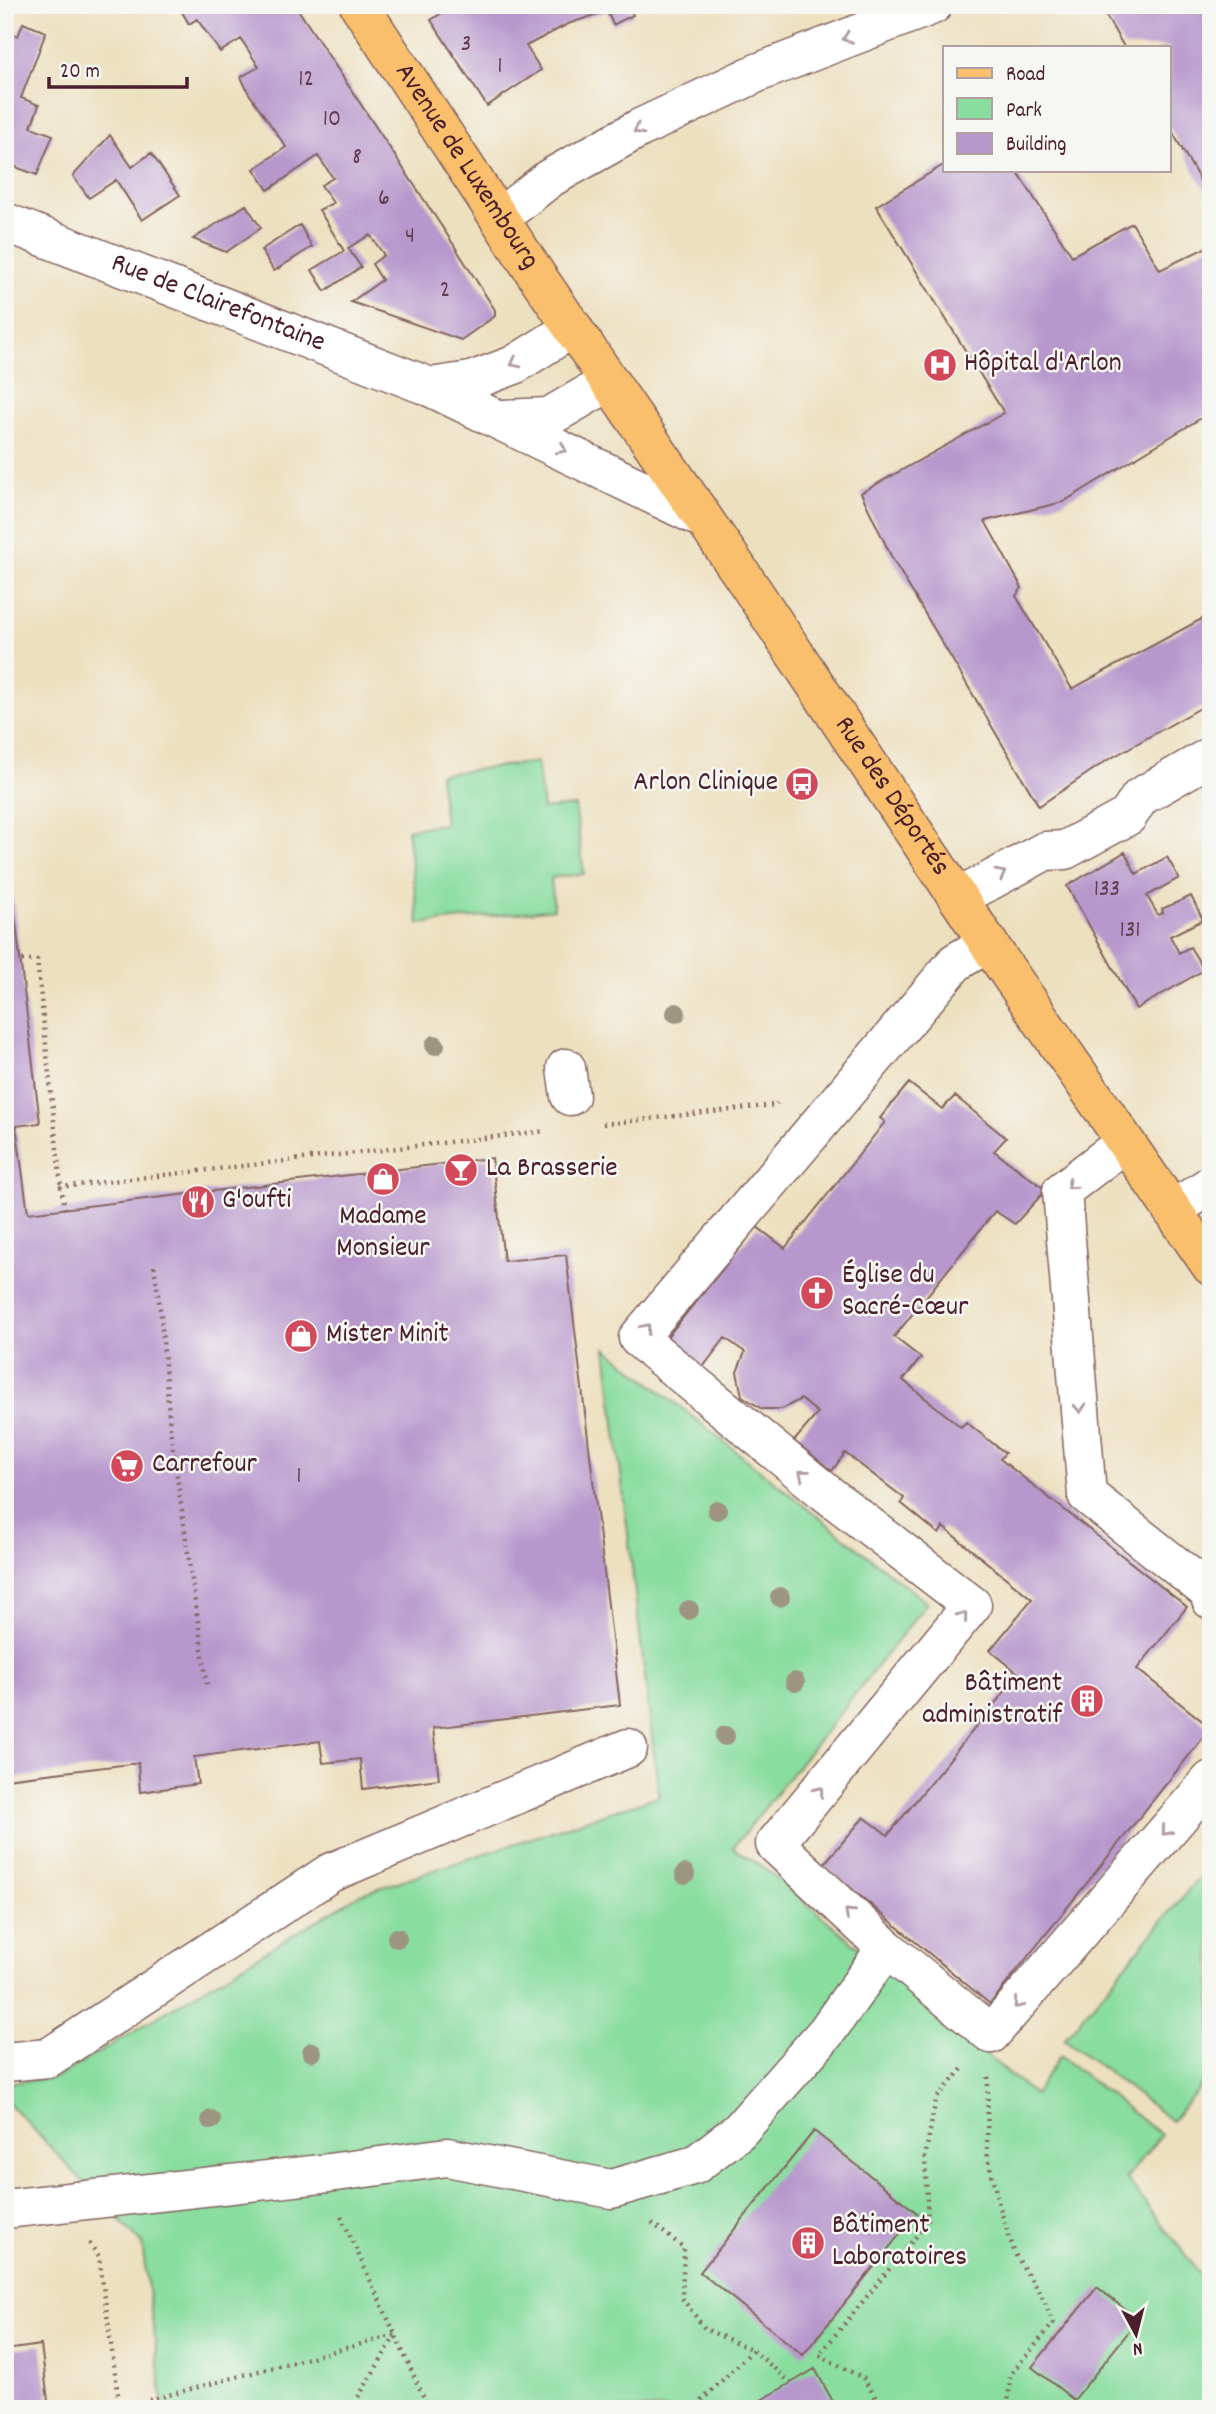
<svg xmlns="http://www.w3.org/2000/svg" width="1216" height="2414" font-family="Dekko,sans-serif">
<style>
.green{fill:#89dd9f;stroke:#6a7e65;stroke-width:2}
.building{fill:#b797cc}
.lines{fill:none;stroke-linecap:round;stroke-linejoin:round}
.minor-casing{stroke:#83635f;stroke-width:41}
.major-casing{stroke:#83635f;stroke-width:41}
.path{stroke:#83635f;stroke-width:4.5;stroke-dasharray:2 5;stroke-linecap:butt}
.minor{stroke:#fff;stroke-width:38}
.major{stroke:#f9bf6d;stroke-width:38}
.tree{fill:#9e9581}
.oneway{stroke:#ae9aa0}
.labels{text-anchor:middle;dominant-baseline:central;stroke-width:5;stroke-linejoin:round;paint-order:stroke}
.number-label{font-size:24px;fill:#653d53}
.street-label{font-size:28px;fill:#4a1f2b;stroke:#f6f6f2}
.poi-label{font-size:28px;fill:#4a1f2b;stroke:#f6f6f2;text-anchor:start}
</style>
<rect width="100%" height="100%" fill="#f6f6f2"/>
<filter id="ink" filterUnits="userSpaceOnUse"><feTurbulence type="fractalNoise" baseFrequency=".0143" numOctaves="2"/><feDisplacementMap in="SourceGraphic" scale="14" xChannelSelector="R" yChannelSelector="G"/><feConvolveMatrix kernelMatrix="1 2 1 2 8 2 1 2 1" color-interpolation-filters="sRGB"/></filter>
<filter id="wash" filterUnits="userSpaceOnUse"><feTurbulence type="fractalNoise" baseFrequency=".00686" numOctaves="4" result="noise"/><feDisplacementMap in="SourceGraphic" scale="28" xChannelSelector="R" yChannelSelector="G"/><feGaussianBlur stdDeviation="1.57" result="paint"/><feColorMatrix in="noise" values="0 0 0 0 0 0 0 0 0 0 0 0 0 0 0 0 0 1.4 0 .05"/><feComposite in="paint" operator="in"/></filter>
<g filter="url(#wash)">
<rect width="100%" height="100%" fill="#ede0bf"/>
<path class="green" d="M537,762L543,809L575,806L584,874L551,878L554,909L419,924L407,829L445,824L439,774Z
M606,1348L927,1603L733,1848L766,1869L1034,2095L1060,2056L1161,2135L1126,2178L1211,2288L1209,2315L1211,2409H164L142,2244L5,2099V2083L56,2078L361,1894L659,1796Z
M1211,1863V2074L1172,2121L1064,2039Z"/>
<g id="blocks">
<path class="building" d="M178,5H295L450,239L495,310V316L461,340L351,302L382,280L372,264L384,255L370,235L348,248L361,267L325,291L312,270L344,251L319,210L333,203L321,185L333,178L318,156L268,190L254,169L286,147L248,92L241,77L259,67L241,39L220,52L197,19L189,24Z
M454,5H629L633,15L613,25L607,11L568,24L526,46L541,70L487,106L431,20Z
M1120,5H1211V200L1169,126V47H1124L1105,14Z
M23,23L46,32L21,98L39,105L31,127L53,135L37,175L5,163V31L18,36Z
M110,135L132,167L151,153L180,195L142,220L116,180L89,198L73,176Z
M945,164V170H1016L1072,256L1132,223L1160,270L1211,245V412L1063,502L985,521L1022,588L1016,596L1072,689L1211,614V702L1106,761L1039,806L892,558L861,493L1004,413L876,206Z
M246,205L261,228L226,252L193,239Z
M300,225L312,247L274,271L261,250Z
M5,833L40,1123L16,1126L28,1213L492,1158L504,1261L566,1255L620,1705L433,1728L439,1779L363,1789L360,1759L323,1763L320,1741L194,1757L198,1784L140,1792L138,1763L5,1779Z
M1125,852L1136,874L1167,857L1179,878L1147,896L1158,915L1163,913L1162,909L1191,896L1203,920L1170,936L1179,953L1190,947L1204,970L1136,1009L1067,886Z
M909,1083L942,1109L955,1096L1006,1138L994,1151L1046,1190L1015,1224L995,1211L894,1337L921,1358L903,1380L961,1427L966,1422L1005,1453L1000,1459L1187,1607L1137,1669L1211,1728L990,2004L823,1865L864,1817L888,1835L1019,1674L990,1650L1032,1599L943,1527L939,1534L901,1503L904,1498L845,1453L832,1471L794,1441L818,1413L801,1399L782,1409H762L742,1396L737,1372L745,1352L725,1338L703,1367L667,1337L757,1227L785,1248L885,1122L880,1118Z
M814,2131L917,2213L803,2355L700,2272Z
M1097,2287L1138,2320L1074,2400L1032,2367Z
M41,2345L49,2409H5V2350Z
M815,2369L837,2409H746L791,2383Z"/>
</g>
</g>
<g filter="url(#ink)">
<use href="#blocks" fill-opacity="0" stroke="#83635f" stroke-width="2"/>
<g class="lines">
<g class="minor-casing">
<g id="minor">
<path d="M499,218L550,178L640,128L757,73L933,5"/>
<path id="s1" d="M5,222L430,387L701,518"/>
<path d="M430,387L471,381L514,365L573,328"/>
<path d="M503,419L549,417L609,382"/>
<path d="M958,898L1045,851L1065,850L1128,816L1140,797L1211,756"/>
<path d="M988,943L956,962L638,1338L825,1492L972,1605L775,1844L886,1948L991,2034L1211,1780"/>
<path d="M566,1068L570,1096"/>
<path d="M1124,1143L1062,1191L1087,1495L1209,1592L1211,1600"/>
<path d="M1172,1210L1211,1185"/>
<path d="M5,2062L48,2058L330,1873L628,1748"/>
<path d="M5,2209L321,2174L447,2157L611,2189L695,2165L739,2131L827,2031L886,1948"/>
</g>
</g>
<g class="major-casing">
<g id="major">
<path id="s2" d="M359,5L535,273L749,585L988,943L1211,1266"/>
</g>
</g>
<path class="path" d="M22,960H37L61,1187
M603,1124L775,1105L777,1103
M65,1209L61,1187L545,1131
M154,1266L161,1315L170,1428L207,1684
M988,2077L987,2153L999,2205L1015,2254L1044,2300L1053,2324L1010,2375L1008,2409
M341,2216L429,2409
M652,2223L684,2248L682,2298L705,2329L753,2350L693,2409
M89,2243L99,2256L120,2409
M753,2350L791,2383
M139,2409L146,2401L395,2335
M351,2409L395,2336
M883,2409L863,2378L819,2355L928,2222L925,2157L936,2099L963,2068"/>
<use href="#minor" class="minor"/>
<use href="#major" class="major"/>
</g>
<g class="tree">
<circle cx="676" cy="1013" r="10"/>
<circle cx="435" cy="1045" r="10"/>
<circle cx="717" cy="1510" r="10"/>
<circle cx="780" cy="1597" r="10"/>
<circle cx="689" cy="1610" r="10"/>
<circle cx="795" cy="1682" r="10"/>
<circle cx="725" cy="1736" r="10"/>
<circle cx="685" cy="1874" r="10"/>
<circle cx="397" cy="1938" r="10"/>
<circle cx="312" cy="2052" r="10"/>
<circle cx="211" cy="2120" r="10"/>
</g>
<defs><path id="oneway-chevron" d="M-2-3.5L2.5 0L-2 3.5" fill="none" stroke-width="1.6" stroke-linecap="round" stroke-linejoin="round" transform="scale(1.75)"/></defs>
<g class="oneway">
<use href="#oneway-chevron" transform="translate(847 38) rotate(159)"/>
<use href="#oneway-chevron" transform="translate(638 130) rotate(153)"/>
<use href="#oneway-chevron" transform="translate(515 363) rotate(153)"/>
<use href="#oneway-chevron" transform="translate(562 449) rotate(26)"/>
<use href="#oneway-chevron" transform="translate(1001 874) rotate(-28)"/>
<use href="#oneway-chevron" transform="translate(1071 1185) rotate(138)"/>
<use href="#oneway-chevron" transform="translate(646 1328) rotate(-50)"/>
<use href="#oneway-chevron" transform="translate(1080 1408) rotate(85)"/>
<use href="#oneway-chevron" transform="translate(803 1474) rotate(-141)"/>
<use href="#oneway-chevron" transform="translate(963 1616) rotate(-51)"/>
<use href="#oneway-chevron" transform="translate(819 1791) rotate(-51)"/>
<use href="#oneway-chevron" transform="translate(1166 1831) rotate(131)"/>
<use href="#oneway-chevron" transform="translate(849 1913) rotate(-137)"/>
<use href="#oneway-chevron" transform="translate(1018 2004) rotate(131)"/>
</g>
</g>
<defs>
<g id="hospital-disc" transform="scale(1.75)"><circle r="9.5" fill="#d1495b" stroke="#f6f6f2"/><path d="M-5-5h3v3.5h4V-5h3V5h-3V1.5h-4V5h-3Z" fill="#fff"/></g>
<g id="bus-disc" transform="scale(1.75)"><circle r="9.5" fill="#d1495b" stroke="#f6f6f2"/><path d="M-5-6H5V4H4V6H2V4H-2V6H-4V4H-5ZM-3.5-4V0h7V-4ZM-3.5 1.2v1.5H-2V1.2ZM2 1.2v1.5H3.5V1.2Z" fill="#fff"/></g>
<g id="bar-disc" transform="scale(1.75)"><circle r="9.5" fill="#d1495b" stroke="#f6f6f2"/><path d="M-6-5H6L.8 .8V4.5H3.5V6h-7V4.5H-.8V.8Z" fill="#fff"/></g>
<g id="shop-disc" transform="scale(1.75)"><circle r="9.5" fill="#d1495b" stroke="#f6f6f2"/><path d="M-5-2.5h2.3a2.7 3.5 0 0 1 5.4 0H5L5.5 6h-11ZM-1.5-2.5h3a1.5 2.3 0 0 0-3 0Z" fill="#fff"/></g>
<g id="restaurant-disc" transform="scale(1.75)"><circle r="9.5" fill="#d1495b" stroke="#f6f6f2"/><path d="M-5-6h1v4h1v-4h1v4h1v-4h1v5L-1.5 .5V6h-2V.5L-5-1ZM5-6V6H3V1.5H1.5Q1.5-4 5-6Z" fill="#fff"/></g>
<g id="church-disc" transform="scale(1.75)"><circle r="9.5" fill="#d1495b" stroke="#f6f6f2"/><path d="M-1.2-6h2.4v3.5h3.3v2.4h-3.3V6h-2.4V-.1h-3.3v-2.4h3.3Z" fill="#fff"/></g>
<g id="supermarket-disc" transform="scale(1.75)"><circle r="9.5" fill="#d1495b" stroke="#f6f6f2"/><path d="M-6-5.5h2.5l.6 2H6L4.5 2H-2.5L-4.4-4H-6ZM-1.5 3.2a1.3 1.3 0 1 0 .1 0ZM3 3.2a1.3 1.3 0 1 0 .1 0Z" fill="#fff"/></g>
<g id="building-disc" transform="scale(1.75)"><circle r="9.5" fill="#d1495b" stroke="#f6f6f2"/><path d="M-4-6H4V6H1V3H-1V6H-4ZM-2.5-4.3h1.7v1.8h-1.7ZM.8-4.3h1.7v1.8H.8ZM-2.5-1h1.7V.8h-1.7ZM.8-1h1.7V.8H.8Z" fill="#fff"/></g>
</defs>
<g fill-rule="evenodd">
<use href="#hospital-disc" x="940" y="365"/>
<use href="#bus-disc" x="802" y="784"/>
<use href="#bar-disc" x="461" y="1170"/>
<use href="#shop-disc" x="383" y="1179"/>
<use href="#restaurant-disc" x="198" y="1202"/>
<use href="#church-disc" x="817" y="1293"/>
<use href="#shop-disc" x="301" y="1336"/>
<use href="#supermarket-disc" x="127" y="1466"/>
<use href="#building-disc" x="1087" y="1701"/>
<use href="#building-disc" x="808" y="2243"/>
</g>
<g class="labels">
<g class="number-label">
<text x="466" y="45">3</text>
<text x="500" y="67">1</text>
<text x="306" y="80">12</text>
<text x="332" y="120">10</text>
<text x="357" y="158">8</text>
<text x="384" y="199">6</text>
<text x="410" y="237">4</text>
<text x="445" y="291">2</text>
<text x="1107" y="890">133</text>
<text x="1130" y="931">131</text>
<text x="299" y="1477">1</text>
</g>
<g class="street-label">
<text stroke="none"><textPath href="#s2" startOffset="194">Avenue de Luxembourg</textPath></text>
<text stroke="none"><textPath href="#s1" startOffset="228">Rue de Clairefontaine</textPath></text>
<text stroke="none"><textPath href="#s2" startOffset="954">Rue des Déportés</textPath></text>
</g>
<g class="poi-label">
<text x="964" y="365">Hôpital d'Arlon</text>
<text x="778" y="784" text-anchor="end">Arlon Clinique</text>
<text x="486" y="1170">La Brasserie</text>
<text x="222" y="1202">G'oufti</text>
<text x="383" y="1218" text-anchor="middle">Madame<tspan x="383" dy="32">Monsieur</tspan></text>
<text x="842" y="1277">Église du<tspan x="842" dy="32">Sacré-Cœur</tspan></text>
<text x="326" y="1336">Mister Minit</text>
<text x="152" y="1466">Carrefour</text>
<text x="1062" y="1685" text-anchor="end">Bâtiment<tspan x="1062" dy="32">administratif</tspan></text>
<text x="832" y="2227">Bâtiment<tspan x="832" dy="32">Laboratoires</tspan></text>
</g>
</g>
<rect width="1216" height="2414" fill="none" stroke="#f6f6f2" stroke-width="28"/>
<rect x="943" y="46" width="228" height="126" fill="#f6f6f2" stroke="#b1a0a2" stroke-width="2"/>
<rect x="957" y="68" width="35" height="10" fill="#f9bf6d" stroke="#b1a0a2" stroke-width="2"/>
<text x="1006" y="80" font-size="21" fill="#4a1f2b">Road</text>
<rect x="957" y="98" width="35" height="21" fill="#89dd9f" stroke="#b1a0a2" stroke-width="2"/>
<text x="1006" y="116" font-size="21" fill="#4a1f2b">Park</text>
<rect x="957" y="133" width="35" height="21" fill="#b797cc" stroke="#b1a0a2" stroke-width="2"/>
<text x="1006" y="150" font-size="21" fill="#4a1f2b">Building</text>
<g transform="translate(1136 2334) rotate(173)" stroke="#f6f6f2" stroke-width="5" paint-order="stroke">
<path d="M0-5L12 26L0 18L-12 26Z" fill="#4a1f2b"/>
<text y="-10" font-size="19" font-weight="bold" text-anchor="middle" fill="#4a1f2b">N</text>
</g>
<path d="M49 77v10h138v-10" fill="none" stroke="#4a1f2b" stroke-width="3.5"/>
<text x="60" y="77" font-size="21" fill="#4a1f2b" stroke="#f6f6f2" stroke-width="5" paint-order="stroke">20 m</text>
</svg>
